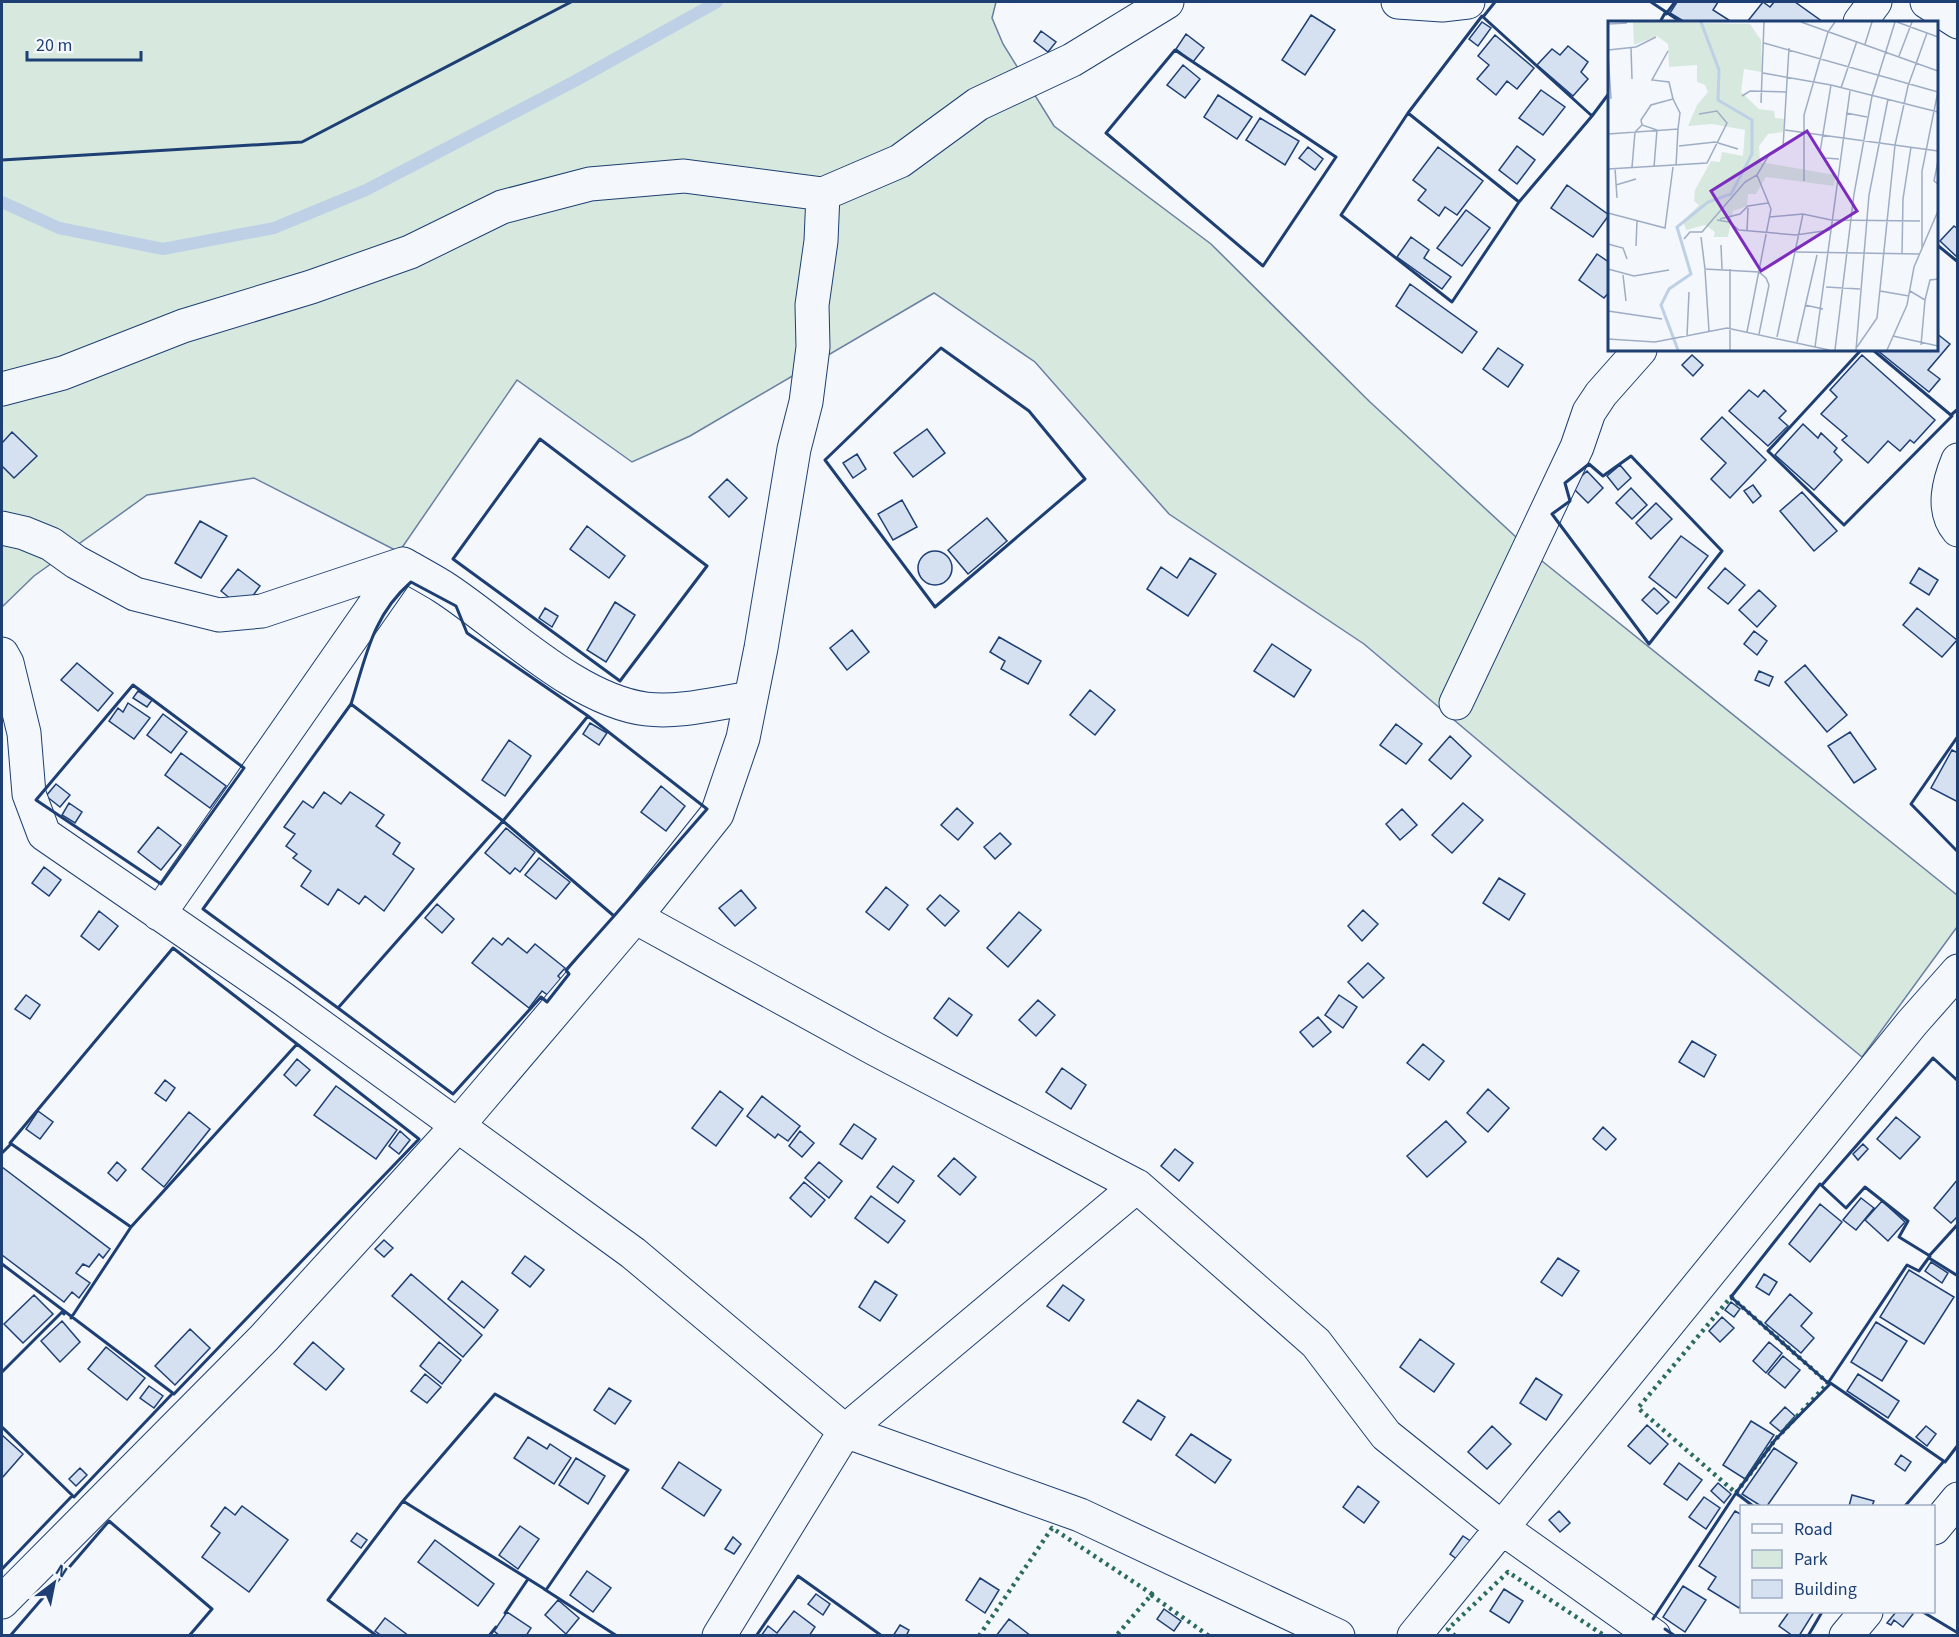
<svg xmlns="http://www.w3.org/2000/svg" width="1959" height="1637" font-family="'Source Sans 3',sans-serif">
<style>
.green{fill:#d7e8df;stroke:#687fa3;stroke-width:1.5}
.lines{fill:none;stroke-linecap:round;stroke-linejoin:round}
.stream{stroke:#bed0e5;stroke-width:12}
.building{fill:#d5e0f0;stroke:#1d3f73;stroke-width:1.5}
.minor-casing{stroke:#1d3f73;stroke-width:35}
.minor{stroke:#f4f7fb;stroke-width:33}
.hedge{stroke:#2c6c60;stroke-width:4.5;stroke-dasharray:3 4.5;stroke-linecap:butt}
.wall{stroke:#1d3f73;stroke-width:3}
.inset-river{fill:none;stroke:#bed0e5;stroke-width:3}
.inset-road{fill:none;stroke:#9eadc5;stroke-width:1.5}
.view{fill:#7b2cbf;fill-opacity:0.15;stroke:#7b2cbf;stroke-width:3}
.inset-edge{fill:none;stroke:#1d3f73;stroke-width:3}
</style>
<rect width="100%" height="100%" fill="#f4f7fb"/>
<path class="green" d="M2,2H996L992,18L1003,44L1054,126L1211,244L1370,402L1542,561L1957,895V927L1862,1057L1518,774L1364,644L1169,514L1035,362L934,293L690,436L632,462L517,380L399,552L254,478L147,495L34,576L2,607Z"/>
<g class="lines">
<path class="stream" d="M2,202L59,228L163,249L274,228L366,190L575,81L717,2"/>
</g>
<path class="building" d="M1677,2H1718L1713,10L1732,22H1685L1670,13Z
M1763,2L1770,7L1774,2H1795L1823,22H1747Z
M1311,15L1335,30L1305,75L1282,60Z
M1482,22L1491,28L1478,46L1469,39Z
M1041,31L1056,42L1048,52L1034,41Z
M1186,34L1204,48L1193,62L1176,49Z
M1495,35L1534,68L1517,89L1507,81L1496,95L1477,79L1489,65L1478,56Z
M1568,46L1588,62L1581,72L1588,79L1573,96L1537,65L1552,49L1560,55Z
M1183,65L1200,79L1185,98L1167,85Z
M1541,90L1565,107L1543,135L1519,118Z
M1218,95L1252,117L1237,139L1204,117Z
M1260,118L1299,141L1285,165L1246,140Z
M1517,146L1535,160L1517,184L1499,170Z
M1308,147L1323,159L1315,170L1299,158Z
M1438,147L1483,181L1457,215L1445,207L1439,216L1418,200L1426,190L1413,180Z
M1567,185L1609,215L1593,237L1551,208Z
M1466,210L1490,228L1462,266L1437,248Z
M1954,226L1958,229L1957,257L1940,241Z
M1411,237L1429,250L1424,258L1451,277L1442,289L1397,257Z
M1597,254L1610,263V291L1604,298L1579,280Z
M1410,284L1477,332L1462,353L1396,306Z
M1936,333L1950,344L1928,370L1940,379L1929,392L1877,350H1936Z
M1498,348L1523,365L1508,387L1483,369Z
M1692,355L1703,365L1693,376L1682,365Z
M1862,355L1935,420L1914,443L1910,440L1900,451L1888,441L1868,463L1842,440L1847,436L1821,414L1837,397L1830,390Z
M1749,390L1758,397L1764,390L1786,411L1779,418L1788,426L1768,446L1729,411Z
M1722,417L1766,460L1730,498L1711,479L1726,463L1701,439Z
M1803,424L1818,438L1821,433L1837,448L1834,452L1842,460L1814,490L1775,455Z
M927,429L945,453L913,477L894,453Z
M12,432L37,456L14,478L2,466V443Z
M857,454L866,469L853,478L843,463Z
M1620,465L1631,478L1618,490L1607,476Z
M1587,471L1603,488L1588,503L1571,486Z
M727,479L747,498L729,517L709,497Z
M1753,485L1761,496L1753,503L1744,491Z
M1631,488L1647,505L1632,519L1616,503Z
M1802,492L1837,531L1814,551L1780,511Z
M902,500L917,527L893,540L878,514Z
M1656,503L1672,519L1651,539L1636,523Z
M987,518L1007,541L968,574L948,550Z
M200,521L227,536L201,578L175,563Z
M587,526L625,556L609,578L570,549Z
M1681,536L1708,556L1676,598L1649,577Z
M918 568a17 17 0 1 1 34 0a17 17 0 1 1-34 0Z
M1190,558L1216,574L1188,616L1147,589L1161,567L1177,578Z
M1725,568L1745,585L1728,604L1708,588Z
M1919,568L1938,580L1929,595L1910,583Z
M238,569L260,586L243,609L221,591Z
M1654,588L1669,602L1657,614L1642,600Z
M1759,590L1776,606L1757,627L1739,610Z
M615,602L635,615L606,662L587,650Z
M545,608L558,616L552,627L539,618Z
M1917,608L1957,640L1942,657L1903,625Z
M852,630L869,652L847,670L830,648Z
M1754,631L1767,641L1757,655L1744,644Z
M999,637L1041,661L1028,684L1001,669L1005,661L990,652Z
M1272,644L1311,670L1294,697L1254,671Z
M77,663L113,693L98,711L61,680Z
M1805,665L1847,715L1827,732L1785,682Z
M1759,671L1773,677L1769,686L1755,680Z
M1090,690L1115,710L1095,735L1070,715Z
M138,691L152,700L147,707L133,698Z
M128,703L150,718L134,739L109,721L118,708L123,712Z
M163,714L187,732L171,753L147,735Z
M590,723L607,733L599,745L583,734Z
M1396,724L1422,744L1406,764L1380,745Z
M1850,732L1876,769L1854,783L1828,746Z
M1450,736L1471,756L1451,779L1429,760Z
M509,740L531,756L505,796L482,780Z
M1952,750L1958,753V802L1931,788Z
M181,753L226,786L210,808L165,775Z
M56,784L70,795L60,807L46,796Z
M661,786L685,806L666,831L641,812Z
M324,792L341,804L350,792L384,815L376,826L400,843L393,854L414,869L384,911L365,896L359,904L338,889L328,905L301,886L311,871L293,858L297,854L286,846L295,834L284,827L303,801L313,808Z
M69,803L82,812L75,823L62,815Z
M1463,803L1483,820L1452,853L1432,835Z
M957,808L973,823L958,840L941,825Z
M1402,809L1417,825L1400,840L1386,824Z
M158,827L181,845L161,870L138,852Z
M506,828L535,852L520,872L515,868L510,874L485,853Z
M1000,833L1011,844L995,859L984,847Z
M539,858L570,882L556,899L525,875Z
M44,867L61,880L49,896L32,883Z
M1499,878L1525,894L1509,920L1483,903Z
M886,887L908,905L889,930L866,912Z
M741,890L756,908L735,926L719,908Z
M940,895L959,911L945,926L927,909Z
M437,904L454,919L442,933L425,918Z
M1363,910L1378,924L1362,941L1348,926Z
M99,911L118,926L99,950L81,936Z
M1019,912L1041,930L1008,967L987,948Z
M493,938L502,945L508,938L527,953L535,944L565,968L558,976L562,980L549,996L542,991L529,1008L472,963Z
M1368,963L1384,978L1363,998L1348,982Z
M26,995L40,1005L30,1019L15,1009Z
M1339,995L1357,1007L1343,1028L1325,1015Z
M949,998L972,1015L957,1036L934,1018Z
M1038,1000L1055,1015L1036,1036L1019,1020Z
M1318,1017L1331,1032L1313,1047L1300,1032Z
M1692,1041L1716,1055L1704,1077L1679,1062Z
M1423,1044L1444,1061L1429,1080L1407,1063Z
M297,1059L310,1070L296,1086L284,1075Z
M1062,1068L1086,1085L1071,1109L1046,1092Z
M165,1080L175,1088L166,1101L155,1093Z
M336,1086L397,1130L376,1159L314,1115Z
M1488,1089L1509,1108L1488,1132L1467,1113Z
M720,1091L743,1109L716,1146L692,1128Z
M762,1096L800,1126L788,1141L778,1134L775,1138L747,1116Z
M38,1111L53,1122L40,1139L26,1129Z
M189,1112L210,1129L164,1187L142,1169Z
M1896,1117L1920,1137L1900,1159L1877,1139Z
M1446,1121L1466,1142L1427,1177L1407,1156Z
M854,1124L876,1139L862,1159L840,1144Z
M1603,1127L1616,1139L1606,1150L1593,1139Z
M400,1131L410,1140L399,1154L389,1146Z
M800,1131L814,1143L802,1157L789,1146Z
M1863,1144L1868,1149L1858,1160L1853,1154Z
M1175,1149L1193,1163L1179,1181L1161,1166Z
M954,1158L976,1177L960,1195L938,1176Z
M117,1162L126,1170L117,1181L108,1173Z
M819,1162L842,1181L829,1198L805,1178Z
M893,1166L914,1181L898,1203L877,1187Z
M2,1167L110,1249L103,1258L99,1254L89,1267L83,1264L76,1273L90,1283L79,1298L72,1292L64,1302L2,1255Z
M1958,1179V1216L1951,1223L1934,1208Z
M804,1182L825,1200L811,1217L790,1198Z
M871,1196L905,1221L888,1243L855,1218Z
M1861,1198L1874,1208L1856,1230L1843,1220Z
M1882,1201L1905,1222L1888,1241L1865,1220Z
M1820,1204L1842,1222L1810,1262L1789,1244Z
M384,1240L393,1248L384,1257L375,1249Z
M525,1256L544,1270L530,1287L512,1273Z
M1558,1258L1579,1271L1562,1296L1541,1282Z
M1931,1262L1948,1273L1942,1283L1925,1271Z
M1909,1270L1954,1297L1924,1344L1880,1317Z
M411,1274L482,1335L463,1357L392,1296Z
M1764,1274L1777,1282L1769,1295L1756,1287Z
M462,1281L498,1310L484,1328L448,1299Z
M875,1281L897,1295L880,1321L859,1307Z
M1063,1285L1084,1300L1069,1321L1047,1306Z
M1790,1294L1812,1313L1801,1326L1814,1338L1801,1353L1765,1323Z
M34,1295L53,1314L23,1343L4,1324Z
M1731,1302L1740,1309L1734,1317L1725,1310Z
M1722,1317L1734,1328L1720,1342L1709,1331Z
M62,1321L80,1342L60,1362L41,1341Z
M1876,1322L1907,1341L1882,1381L1851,1362Z
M190,1329L210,1348L175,1385L155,1366Z
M1420,1339L1454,1364L1434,1392L1400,1367Z
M313,1342L344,1369L326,1390L294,1364Z
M439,1342L461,1360L442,1384L420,1366Z
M1769,1342L1782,1353L1766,1373L1753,1361Z
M106,1347L145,1378L127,1400L88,1369Z
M1783,1356L1800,1370L1785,1388L1768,1374Z
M425,1374L441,1387L427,1403L411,1391Z
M1858,1374L1899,1401L1888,1418L1847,1391Z
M1536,1378L1562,1395L1546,1420L1520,1403Z
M149,1386L163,1396L154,1408L140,1398Z
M609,1388L631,1401L615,1424L594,1410Z
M1138,1400L1165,1417L1151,1440L1123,1422Z
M1785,1407L1795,1416L1781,1432L1770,1423Z
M1751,1421L1774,1435L1745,1479L1723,1465Z
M1647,1425L1668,1444L1650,1464L1628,1446Z
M1492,1426L1511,1444L1487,1469L1468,1452Z
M1926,1426L1936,1434L1927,1446L1916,1437Z
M1191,1434L1231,1460L1215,1483L1176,1455Z
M2,1435L23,1454L2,1478Z
M528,1437L547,1449L550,1444L571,1458L554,1484L514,1458Z
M1774,1448L1797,1463L1767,1506H1761L1742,1494Z
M1901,1455L1911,1462L1905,1471L1895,1464Z
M576,1458L605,1476L588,1504L559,1485Z
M679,1462L721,1490L704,1516L662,1488Z
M1679,1463L1702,1480L1687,1500L1664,1484Z
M80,1468L87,1475L76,1486L69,1479Z
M1718,1483L1731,1494L1724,1503L1711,1491Z
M1358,1486L1379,1502L1364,1523L1343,1507Z
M1852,1495L1874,1501L1872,1506H1849Z
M1704,1497L1720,1508L1706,1529L1689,1517Z
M242,1506L288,1540L249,1592L202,1557L220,1533L211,1526L225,1507L235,1515Z
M1559,1511L1570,1523L1560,1532L1549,1520Z
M1735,1511L1742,1515V1603L1739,1608L1708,1589L1716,1577L1699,1566Z
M520,1526L539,1539L518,1569L499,1555Z
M357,1533L367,1540L361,1548L351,1541Z
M1463,1536L1475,1544L1462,1563L1450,1554Z
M733,1537L741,1544L734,1554L725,1549Z
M435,1540L494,1584L478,1606L418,1562Z
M587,1571L611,1588L593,1612L570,1595Z
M980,1578L999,1590L985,1613L966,1600Z
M1683,1586L1706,1600L1685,1632L1663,1617Z
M1504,1589L1523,1601L1509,1623L1490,1611Z
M816,1594L830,1604L823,1615L808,1604Z
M558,1600L579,1618L566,1634L545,1615Z
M1164,1609L1181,1621L1174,1631L1157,1619Z
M794,1611L815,1627L809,1636H761L768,1626L777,1633Z
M507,1612L531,1628L526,1636H500L494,1631Z
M1789,1612H1814L1799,1636H1793L1779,1626Z
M1896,1612H1910L1913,1614L1903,1627L1894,1620L1891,1625L1887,1623Z
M385,1618L409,1636H382L375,1631Z
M1009,1619L1031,1636H996Z
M900,1625L909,1630L906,1636H893Z"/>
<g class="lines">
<g class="minor-casing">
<path id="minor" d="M1398,2L1442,5L1468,2
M1927,2L1958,22
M1860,22L1875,2
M2,389L63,373L183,326L311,287L410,252L502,207L590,184L684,176L823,194L900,161L978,104L1072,60L1167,2
M1958,460C1949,482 1941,510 1958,530
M2,528L24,533L51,544L76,562L135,594L219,615L262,611L403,564C417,572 430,579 443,587C502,625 575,700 646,709C680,713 717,703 751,698
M2,654L7,663L24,733L29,794L44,834L282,998L633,1253L845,1431L1080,1515L1338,1636
M1456,703L1577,447L1589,412L1601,394L1640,350
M159,914L403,564
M635,917L875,1049L1137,1186L1316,1343L1386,1435L1502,1528L1654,1636
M1934,1528L1958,1499
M2,1602L264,1338L459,1124L635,917L717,814L743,738L761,648L794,449L806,402L813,347L812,305L821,241L823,194
M719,1636L845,1431L1137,1186
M1414,1636L1912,1023L1958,971
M1846,1636L1866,1612"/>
</g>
<use href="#minor" class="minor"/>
<path class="hedge" d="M1731,1297L1828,1383L1775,1440L1736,1493L1638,1408Z
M1151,1595L1209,1636
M979,1636L1052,1528L1152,1594L1116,1636
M1455,1636L1448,1629L1508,1572L1605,1636"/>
<path class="wall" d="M1651,2L1681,22
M1666,14L1675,2
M1482,16L1592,116L1519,202L1408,113Z
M1483,17L1495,2
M1660,22L1665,13
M1175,50L1336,157L1263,266L1106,133Z
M1408,113L1519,202L1452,302L1341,215Z
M1590,114L1592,116L1610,92
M2,160L302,142L571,2
M1936,244L1958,262
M941,348L1029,411L1085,479L935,607L825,460Z
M1861,350L1768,451L1844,525L1952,416L1873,350
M1951,415L1958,409
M540,439L707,566L620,681L453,559Z
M1631,456L1722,551L1649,644L1552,514L1570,501L1565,483L1589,464L1603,476Z
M411,582L456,606L467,633L588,716L503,821L351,704C366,657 372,616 411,582Z
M133,685L244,768L161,884L36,800Z
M351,704L503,821L338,1008L203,909Z
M588,716L707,809L614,916L503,821Z
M1958,736L1911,804L1958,852
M503,821L614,916L566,970L569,974L547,1002L541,997L453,1094L338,1008Z
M173,948L297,1044L131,1227L10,1143Z
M2,1153L11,1144
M1820,1184L1846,1208L1865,1187L1908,1221L1899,1237L1930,1256L1919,1271L1907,1265L1828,1383L1731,1297Z
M1822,1185L1933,1058L1958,1081
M1929,1256L1958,1224
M1929,1258L1958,1276
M2,1264L174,1394L419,1139L297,1044L131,1227L71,1318
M2,1372L62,1312L64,1314
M1829,1382L1945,1462L1958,1445
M495,1394L628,1470L546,1590L403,1501Z
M2,1427L74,1497L173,1393
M1753,1506L1736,1493L1775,1440L1830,1384
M1905,1506L1944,1461
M2,1569L72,1496
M544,1589L617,1636
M1923,1612L1958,1633
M505,1613L528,1579
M1653,1619L1736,1493L1738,1495
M1665,1629L1675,1636
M10,1636L109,1521L212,1609L189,1636
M377,1636L328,1600L403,1501
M489,1636L496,1627
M756,1636L798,1576L882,1636
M1808,1636L1822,1612"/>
</g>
<g transform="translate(1608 21)">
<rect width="330" height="330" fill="#f4f7fb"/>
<path d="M25,1L142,3L153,19L154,51L136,48L133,71L151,88L166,90L167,97L176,98L175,111L160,113L151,125L152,141L227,154L226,165L158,156L148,173H140L139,185L125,190L120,216H106L107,211L97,204L78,209L75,200L91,184L86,180L87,169L103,140L112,141L114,131L135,135L137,109L104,103L80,105L89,84L100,71L97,64L89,61V44L61,46L60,23L49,15L26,24Z" fill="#d7e8df"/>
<path class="inset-river" d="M70,329L53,284L61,268L83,253L69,206L100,181L123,173L144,133V99L110,79L111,49L93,1"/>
<path class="inset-road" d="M193,1L330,50M289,1L330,16M0,3L19,2M156,22L330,71M257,23L264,1M23,27L24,58M0,29L28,26L48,16M0,33L3,78M291,35L304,1M155,52L223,64L330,91M223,64L212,131L217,137L231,138M233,67L249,20M134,75L142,70L179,71M65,78L72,92L70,108M153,82L156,1M238,92L259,96M177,109L330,130M0,113L70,108L68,145M71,125L107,121L130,128M330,140L326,160L330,163M24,146L27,111L34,104M46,146L49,109L34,104L33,99L43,84L65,78L61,61L44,59L60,30M7,147L9,177M0,148L99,142L119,102L109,90L91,93M196,160V94L220,11L227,1M8,164L28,158M0,192L57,207L65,146M162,196L195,193L223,199L312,200M112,198L132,193L140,185L160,182M109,199L121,201L131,209L188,214L222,209M139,210L140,187M93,216L97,248L151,251L158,257L161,264L151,313M76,218L82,211H94L137,161L149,154L162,132L175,126L181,27M0,223L15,227L19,238M113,224L114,248M28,225L29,200M314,227V150L330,70M188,231L311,233M294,233L295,178L303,126M330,246V275M0,248L26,255L61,249M122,248V329M97,249L101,310M15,254L18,280M218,266L252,268M272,270L301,275M302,270L317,279L322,259L330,258M197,284L215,288M0,290L54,298M139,311L163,188L149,154M79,315L81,271M285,315L330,325M169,316L195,193M0,318L47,321L119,307L221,329M189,321L209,234M313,324L317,279M207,326L242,70M249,326L269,297L287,124L300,65L319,12M227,329L246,173L264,75L287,1M248,329L261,174L280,78M279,329L299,284L306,246L330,190"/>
<path class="view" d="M199,110L249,190L153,250L103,170Z"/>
<rect width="330" height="330" class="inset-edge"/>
</g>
<rect width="1959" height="1637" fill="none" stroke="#1d3f73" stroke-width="6"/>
<rect x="1740" y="1505" width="195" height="108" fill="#f4f7fb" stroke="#9eadc5" stroke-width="1.5"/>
<rect x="1752" y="1524" width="30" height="9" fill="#f4f7fb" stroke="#9eadc5" stroke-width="1.5"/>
<text x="1794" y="1535" font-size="18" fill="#1d3f73">Road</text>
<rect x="1752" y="1550" width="30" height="18" fill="#d7e8df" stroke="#9eadc5" stroke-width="1.5"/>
<text x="1794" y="1565" font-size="18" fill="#1d3f73">Park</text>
<rect x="1752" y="1580" width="30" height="18" fill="#d5e0f0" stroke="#9eadc5" stroke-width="1.5"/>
<text x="1794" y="1595" font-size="18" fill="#1d3f73">Building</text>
<g transform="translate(54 1583) rotate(32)" stroke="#f4f7fb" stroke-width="4.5" paint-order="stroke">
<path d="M0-4.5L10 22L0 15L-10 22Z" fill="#1d3f73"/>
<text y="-9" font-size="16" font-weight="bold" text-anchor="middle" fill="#1d3f73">N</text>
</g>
<path d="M27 51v9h114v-9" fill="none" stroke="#1d3f73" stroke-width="3"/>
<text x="36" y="51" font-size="18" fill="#1d3f73" stroke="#f4f7fb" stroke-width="4.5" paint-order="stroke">20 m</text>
</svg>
